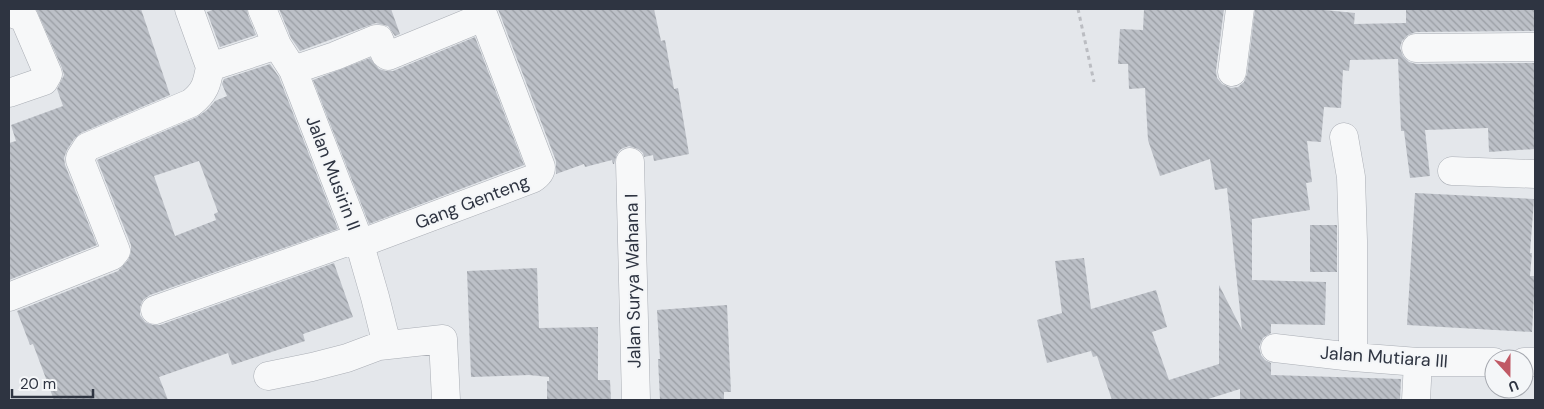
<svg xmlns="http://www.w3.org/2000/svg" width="1544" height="409" font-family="'DM Sans',sans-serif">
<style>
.building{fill:url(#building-back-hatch);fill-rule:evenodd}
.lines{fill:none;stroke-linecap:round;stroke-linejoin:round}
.minor-casing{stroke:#aaaeb5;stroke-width:29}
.path{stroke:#bbbdc2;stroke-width:3;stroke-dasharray:4 4;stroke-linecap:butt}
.minor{stroke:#f7f8f9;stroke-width:28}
.labels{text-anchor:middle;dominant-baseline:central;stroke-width:4;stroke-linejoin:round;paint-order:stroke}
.street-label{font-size:18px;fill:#2e3441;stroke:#f4f6f8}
</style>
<defs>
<pattern id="building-back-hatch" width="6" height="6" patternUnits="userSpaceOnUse" patternTransform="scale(1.25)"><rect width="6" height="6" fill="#bcc0c7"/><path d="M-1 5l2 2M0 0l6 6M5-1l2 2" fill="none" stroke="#999da3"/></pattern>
</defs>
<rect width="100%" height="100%" fill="#e4e7eb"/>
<path class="building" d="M36,9H141L170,95L81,133L74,139L67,150L64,158L65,165L97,245L9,280V143L16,141L11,125L63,106L57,89L64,75L62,68Z
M215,9H247L248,15L256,35L220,47L207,12Z
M279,9H391L400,34L395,36L388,26L376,23L300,51L291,38Z
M498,9H654L661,41L665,40L674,89L678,88L689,154L654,161L653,155L644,157L643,153L638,149L629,146L621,149L617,154L614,164H613L612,160L585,167L584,164L556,174V161Z
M1144,9H1224L1216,71L1217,78L1222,84L1231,88L1238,87L1244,82L1247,74L1255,9H1314L1355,13L1354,24L1406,23V9H1535V31L1416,32L1408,35L1402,41L1400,48L1403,56L1409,62L1416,64L1535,63V149L1489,152L1488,128L1425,130L1430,176L1410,178L1404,131H1401L1398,59L1350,60L1349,71L1343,70L1341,108L1324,107L1321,142L1307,141L1312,182L1306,183L1310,210L1252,219V280L1326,282L1325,325L1271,324V333L1263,338L1259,347L1261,355L1265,360L1271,363V375L1401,379L1400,400H1240V389L1205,400H1112L1097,356L1093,357L1091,351L1047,363L1037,320L1062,313L1055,261L1084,258L1091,309L1156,290L1167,327L1152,332L1169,380L1219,364V285L1242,330L1227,188L1215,190L1210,159L1160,176L1148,140L1145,88L1129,89L1128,64H1118L1120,29L1143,30Z
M475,37L524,165L369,224L313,80L370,58L379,69L386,71H393Z
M270,64L279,77L338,229L150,295L143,300L140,307V315L145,322L153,325H160L334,263L353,317L303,334L305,341L232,365L228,353L159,377L168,400H54L33,344L30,345L17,311L118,271L128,260L131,253V245L97,160L197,117L207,110L215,101L227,96L222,84L224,79ZM199,161L218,212L214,214L216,220L175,236L154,176Z
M1415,193L1534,199L1530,253H1532L1530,276H1535L1532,332L1407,325Z
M1310,225H1337V272H1310Z
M537,268L539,328L598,327V380H610L611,400H547V381H549V377L529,375L471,377L467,271Z
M727,305L731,392H724V400H660L658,359H660L657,310Z"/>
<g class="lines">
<g class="minor-casing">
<path id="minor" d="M9,9L11,13L24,18L48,74L44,81L9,93
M189,9L210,67
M262,9L277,45L293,70L358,238L375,297L387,345
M1416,48L1535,47
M293,70L335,56L376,39H379L385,54L388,56L483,17
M1232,72L1240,9
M1344,137L1351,177L1353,241V357
M630,162L636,400
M1452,171L1535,174
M358,238L367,241L532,179C537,176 541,173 541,167L481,9
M9,297L112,256L116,251L80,160V158L87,147L191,103C205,92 207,84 210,67L277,45
M155,310L358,238
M1275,348L1353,357L1418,362H1494
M1524,362H1535
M268,376L312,367L347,358L379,346L443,339L446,400
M1416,400L1418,362"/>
</g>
<path class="path" d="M1078,9L1094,82"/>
<use href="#minor" class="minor"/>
</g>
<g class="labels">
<g class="street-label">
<text transform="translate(333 173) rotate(69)">Jalan Musirin II</text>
<text transform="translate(472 202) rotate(-21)">Gang Genteng</text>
<text transform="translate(633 281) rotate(-91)">Jalan Surya Wahana I</text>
<text transform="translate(1384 357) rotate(4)">Jalan Mutiara III</text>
</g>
</g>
<rect width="1544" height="409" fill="none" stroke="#2e3441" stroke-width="20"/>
<g transform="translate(1509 374) rotate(159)"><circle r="24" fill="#f4f6f8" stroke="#a5a8af"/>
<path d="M0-4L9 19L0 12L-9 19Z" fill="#c05965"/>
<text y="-8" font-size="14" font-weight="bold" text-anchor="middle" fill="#2e3441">U</text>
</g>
<path d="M12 389v8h81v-8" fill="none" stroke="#2e3441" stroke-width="2.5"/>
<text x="20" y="389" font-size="15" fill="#2e3441" stroke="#f4f6f8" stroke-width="4" paint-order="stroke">20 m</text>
</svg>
